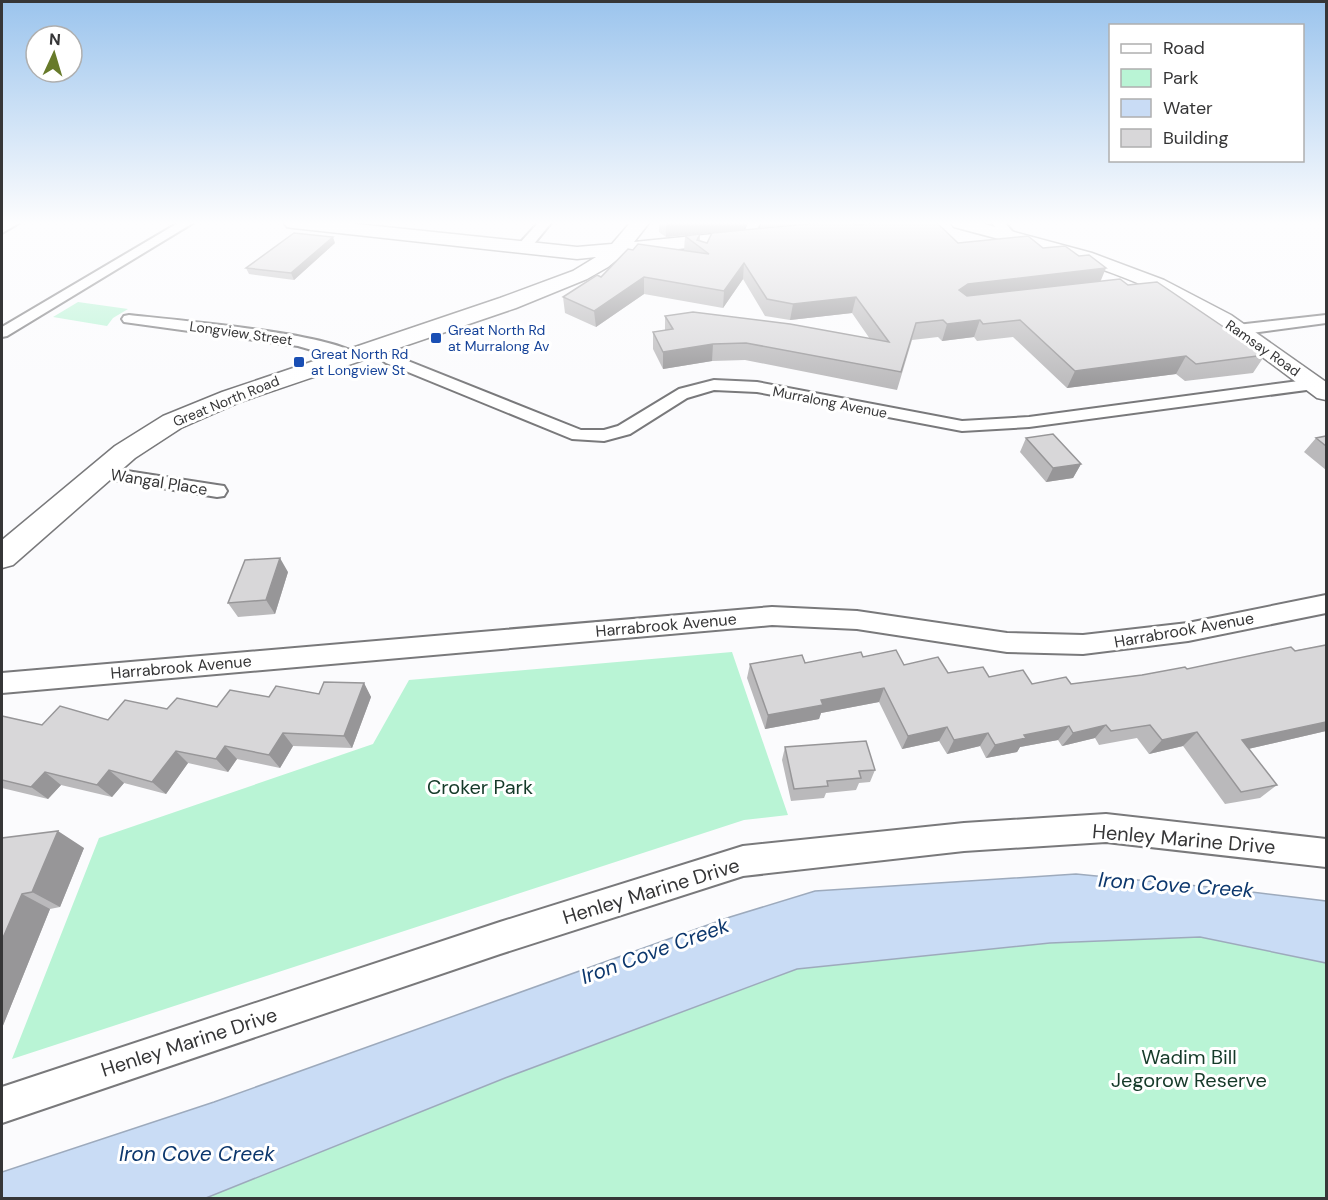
<svg xmlns="http://www.w3.org/2000/svg" width="1328" height="1200" font-family="'DM Sans',sans-serif">
<style>
.green{fill:#b9f4d5}
.water{fill:#c9dcf5;stroke:#9daabc;stroke-width:1.5}
.lines{fill:none;stroke-linecap:round;stroke-linejoin:round}
.minor-casing{stroke:#79797b;stroke-width:4}
.primary-casing{stroke:#79797b;stroke-width:3}
.minor{fill:#fff;fill-rule:evenodd}
.primary{fill:#fff;fill-rule:evenodd}
.wall{fill:#bab9bb}
.shaded-wall{fill:#979698}
.building{fill:#d8d7d9;stroke:#979698;stroke-width:1.5}
.transit-dot{fill:#1a4fb4;stroke:#fff;stroke-width:2}
.labels{text-anchor:middle;dominant-baseline:central;stroke-width:6;stroke-linejoin:round;paint-order:stroke}
.far-transit-label{font-size:14px;fill:#164399;stroke:#fff;text-anchor:start}
.far-street-label{font-size:14px;fill:#363637;stroke:#fff}
.street-label{font-size:16px;fill:#363637;stroke:#fff}
.near-park-label{font-size:20px;fill:#153a29;stroke:#fff}
.near-street-label{font-size:20px;fill:#363637;stroke:#fff}
.near-water-label{font-size:21px;font-style:italic;fill:#0c376d;stroke:#fff}
</style>
<rect width="100%" height="100%" fill="#fbfbfd"/>
<path class="green" d="M78,302L128,309L113,318L107,326L53,317Z
M732,652L788,815L744,820L12,1059L99,838L373,744L409,680Z
M1200,937L1326,963V1198H206L505,1078L797,969L1050,943Z"/>
<path class="water" d="M1076,874L1219,888L1326,901V963L1200,937L1050,943L797,969L505,1078L206,1198H2V1172L214,1102L730,917L815,891Z"/>
<g class="lines">
<g class="minor-casing">
<path id="minor" d="M19,223L2,233L3,223Z
M178,223H193L7,336L2,337V327Z
M538,223H551L528,251H518L516,248L518,245Z
M748,223H760L754,237L748,241L742,237Z
M992,223H1005L1018,238L1017,241H1007Z
M129,315C165,319 341,334 358,356L350,361L298,346L124,322L122,319L124,316Z
M1326,315V323L1237,335L1229,330L1237,325Z
M375,343L398,357L581,430H604L618,426L679,389L714,380L757,382L962,421L1029,417L1314,379L1322,384L1314,389L1029,427L962,431L757,392L714,390L687,398L630,434L604,441L572,439L386,363L367,348Z
M101,467L217,485L224,486L227,491L224,496L217,497L94,477L91,473L94,469Z
M1326,595V613L1188,641L1083,654L1007,652L857,629L772,625L2,693V673L772,607L857,611L1007,633L1083,635L1188,623Z
M1106,814L1326,839V867L1106,842L964,851L743,876L500,954L2,1123V1087L500,922L743,846L964,823Z"/>
</g>
<g class="primary-casing">
<path id="primary" d="M284,223H347L577,247L612,244L630,223H649L634,242L753,230L760,232L762,236L760,240L753,242L624,254L608,267L587,279L516,308L240,402L181,428L135,458L13,565L2,568V540L115,446L163,416L222,392L500,298L573,271L596,257L577,259L293,228L287,227Z
M951,223H981L1092,253L1164,280L1231,315L1326,382V400L1317,398C1264,358 1211,316 1149,288C1087,260 1019,245 954,227Z"/>
</g>
<use href="#minor" class="minor"/>
<use href="#primary" class="primary"/>
</g>
<path class="wall" d="M659,223H747L743,230L666,237L659,232Z
M761,223H855L854,225L958,243L1043,248L1100,281L1128,285L1265,355L1253,373L1185,381L1176,374L1067,388L1013,337L977,341L974,337L942,341L938,337L912,340L897,390L745,360L712,361L663,369L653,349V332L665,330V316L870,339L852,313L790,320L765,316L743,279L723,308L644,294L596,327L565,313L563,297L601,277L633,250L684,251L685,236L700,234V241L707,243L794,225L760,228Z
M335,243L294,280L249,274L246,268Z
M1326,436V470L1304,452L1316,438Z
M1026,438L1081,464L1073,478L1046,482L1020,452Z
M288,572L275,614L238,617L228,603Z
M1326,645V731L1248,749L1277,785L1260,798L1225,804L1183,746L1149,754L1137,738L1099,745L1095,738L1062,746L1058,740L1020,747L1017,752L986,758L980,746L947,754L939,741L902,749L879,702L821,713L819,719L765,729L747,678L750,664L805,663L863,657L948,673L989,677L1032,684H1071L1187,669Z
M364,683L371,697L352,748L293,746L280,768L237,759L228,772L188,763L166,794L124,783L112,797L61,785L48,799L2,788V716L42,725L108,720L167,709L217,707L269,697L319,694Z
M785,747L875,770L870,782L859,783L856,790L826,793L824,798L791,801L782,760Z
M2,838L84,848L60,907L50,909L2,1028Z"/>
<path class="shaded-wall" d="M666,223H747L743,230L666,237Z
M333,237L335,243L294,280L291,273Z
M744,263L743,279L723,308L724,291Z
M1106,268L1099,285L963,301L959,290L968,284Z
M644,277V294L596,327L594,311Z
M856,297L852,313L790,320L793,304Z
M980,320L974,337L942,341L947,324Z
M713,344L712,361L663,369V352Z
M1186,356L1176,374L1067,388L1075,371Z
M1081,464L1073,478L1046,482L1053,468Z
M280,558L288,572L275,614L266,600Z
M364,683L371,697L352,748L344,736Z
M884,688L879,702L821,713L819,719L765,729L768,715L821,700Z
M1326,722V731L1226,754L1242,740Z
M1106,725L1095,738L1062,746L1073,733Z
M1069,726L1058,740L1020,747L1017,752L986,758L995,745L1024,735Z
M947,727L939,741L902,749L908,736Z
M1197,732L1183,746L1149,754L1162,740Z
M283,733L293,746L280,768L269,755Z
M988,733L980,746L947,754L954,740Z
M225,746L237,759L228,772L216,759Z
M176,751L188,763L166,794L152,782Z
M109,770L124,783L112,797L97,785Z
M45,772L61,785L48,799L31,787Z
M58,831L84,848L60,907L32,892Z
M22,894L50,909L2,1028V940Z"/>
<path class="building" d="M818,223H854V225L877,223H937L958,243L1028,236L1043,248L1065,246L1079,256L1089,255L1106,268L968,284L959,290L967,296L1120,279L1128,285L1157,282L1265,355L1196,364L1186,356L1075,371L1020,320L983,324L980,320L947,324L943,320L916,323L901,372L746,343L713,344L663,352L653,332L673,329L665,316L693,312L790,324L889,342L856,297L793,304L767,299L744,263L724,291L644,277L594,311L563,297L597,275L601,277L628,249L633,250L638,244L709,254L685,236L700,234L697,240L707,243L712,233Z
M294,233L333,237L291,273L246,268Z
M1053,434L1081,464L1053,468L1026,438Z
M1326,436V446L1316,438Z
M280,558L266,600L228,603L245,560Z
M1326,645V722L1242,740L1277,785L1241,792L1197,732L1162,740L1150,725L1111,731L1106,725L1073,733L1069,726L1024,735L1026,738L995,745L988,733L954,740L947,727L908,736L884,688L821,700L823,705L768,715L750,664L802,655L805,663L861,652L863,657L896,650L904,665L938,657L948,673L983,667L989,677L1023,670L1032,684L1066,677L1071,684L1142,675L1185,667L1187,669L1291,647L1295,651Z
M324,682L364,683L344,736L283,733L269,755L225,746L216,759L176,751L152,782L109,770L97,785L45,772L31,787L2,780V716L42,725L60,706L108,720L125,700L167,709L177,698L217,707L230,690L269,697L276,686L319,694Z
M866,741L875,770L859,771L861,778L827,781L828,786L794,789L785,747Z
M58,831L32,892L22,894L2,940V838Z"/>
<linearGradient id="sky" x2="0" y2="1"><stop stop-color="#9bc4ed"/><stop offset="0.57" stop-color="#fdfdfe"/><stop offset="1" stop-color="#fdfdfe" stop-opacity="0"/></linearGradient>
<rect width="1328" height="391" fill="url(#sky)"/>
<g class="transit-dot">
<rect x="430" y="332" width="12" height="12" rx="3"/>
<rect x="293" y="356" width="12" height="12" rx="3"/>
</g>
<g class="labels">
<g class="far-transit-label">
<text x="448" y="330">Great North Rd<tspan x="448" dy="16">at Murralong Av</tspan></text>
<text x="311" y="354">Great North Rd<tspan x="311" dy="16">at Longview St</tspan></text>
</g>
<g class="far-street-label">
<text transform="translate(241 333) rotate(8)">Longview Street</text>
<text transform="translate(1263 348) rotate(35)">Ramsay Road</text>
<text transform="translate(226 401) rotate(-22)">Great North Road</text>
<text transform="translate(830 402) rotate(11)">Murralong Avenue</text>
</g>
<g class="street-label">
<text transform="translate(159 482) rotate(9)">Wangal Place</text>
<text transform="translate(666 625) rotate(-5)">Harrabrook Avenue</text>
<text transform="translate(1184 630) rotate(-10)">Harrabrook Avenue</text>
<text transform="translate(181 667) rotate(-5)">Harrabrook Avenue</text>
</g>
<g class="near-park-label">
<text x="480" y="787">Croker Park</text>
<text x="1189" y="1057">Wadim Bill<tspan x="1189" dy="23">Jegorow Reserve</tspan></text>
</g>
<g class="near-street-label">
<text transform="translate(1184 839) rotate(5)">Henley Marine Drive</text>
<text transform="translate(651 891) rotate(-17)">Henley Marine Drive</text>
<text transform="translate(189 1042) rotate(-18)">Henley Marine Drive</text>
</g>
<g class="near-water-label">
<text transform="translate(1176 885) rotate(4)">Iron Cove Creek</text>
<text transform="translate(655 951) rotate(-20)">Iron Cove Creek</text>
<text x="197" y="1154">Iron Cove Creek</text>
</g>
</g>
<rect width="1328" height="1200" fill="none" stroke="#363637" stroke-width="6"/>
<rect x="1109" y="24" width="195" height="138" fill="#ffffff" stroke="#afafaf" stroke-width="1.5"/>
<rect x="1121" y="44" width="30" height="9" fill="#ffffff" stroke="#afafaf" stroke-width="1.5"/>
<text x="1163" y="54" font-size="18" fill="#363637">Road</text>
<rect x="1121" y="69" width="30" height="18" fill="#b9f4d5" stroke="#afafaf" stroke-width="1.5"/>
<text x="1163" y="84" font-size="18" fill="#363637">Park</text>
<rect x="1121" y="99" width="30" height="18" fill="#c9dcf5" stroke="#afafaf" stroke-width="1.5"/>
<text x="1163" y="114" font-size="18" fill="#363637">Water</text>
<rect x="1121" y="129" width="30" height="18" fill="#d8d7d9" stroke="#afafaf" stroke-width="1.5"/>
<text x="1163" y="144" font-size="18" fill="#363637">Building</text>
<g transform="translate(54 54) rotate(4)"><circle r="28" fill="#ffffff" stroke="#afafaf" stroke-width="1.5"/>
<path d="M0-4.5L10 22L0 15L-10 22Z" fill="#677a2a"/>
<text y="-9" font-size="16" font-weight="bold" text-anchor="middle" fill="#363637">N</text>
</g>
</svg>
